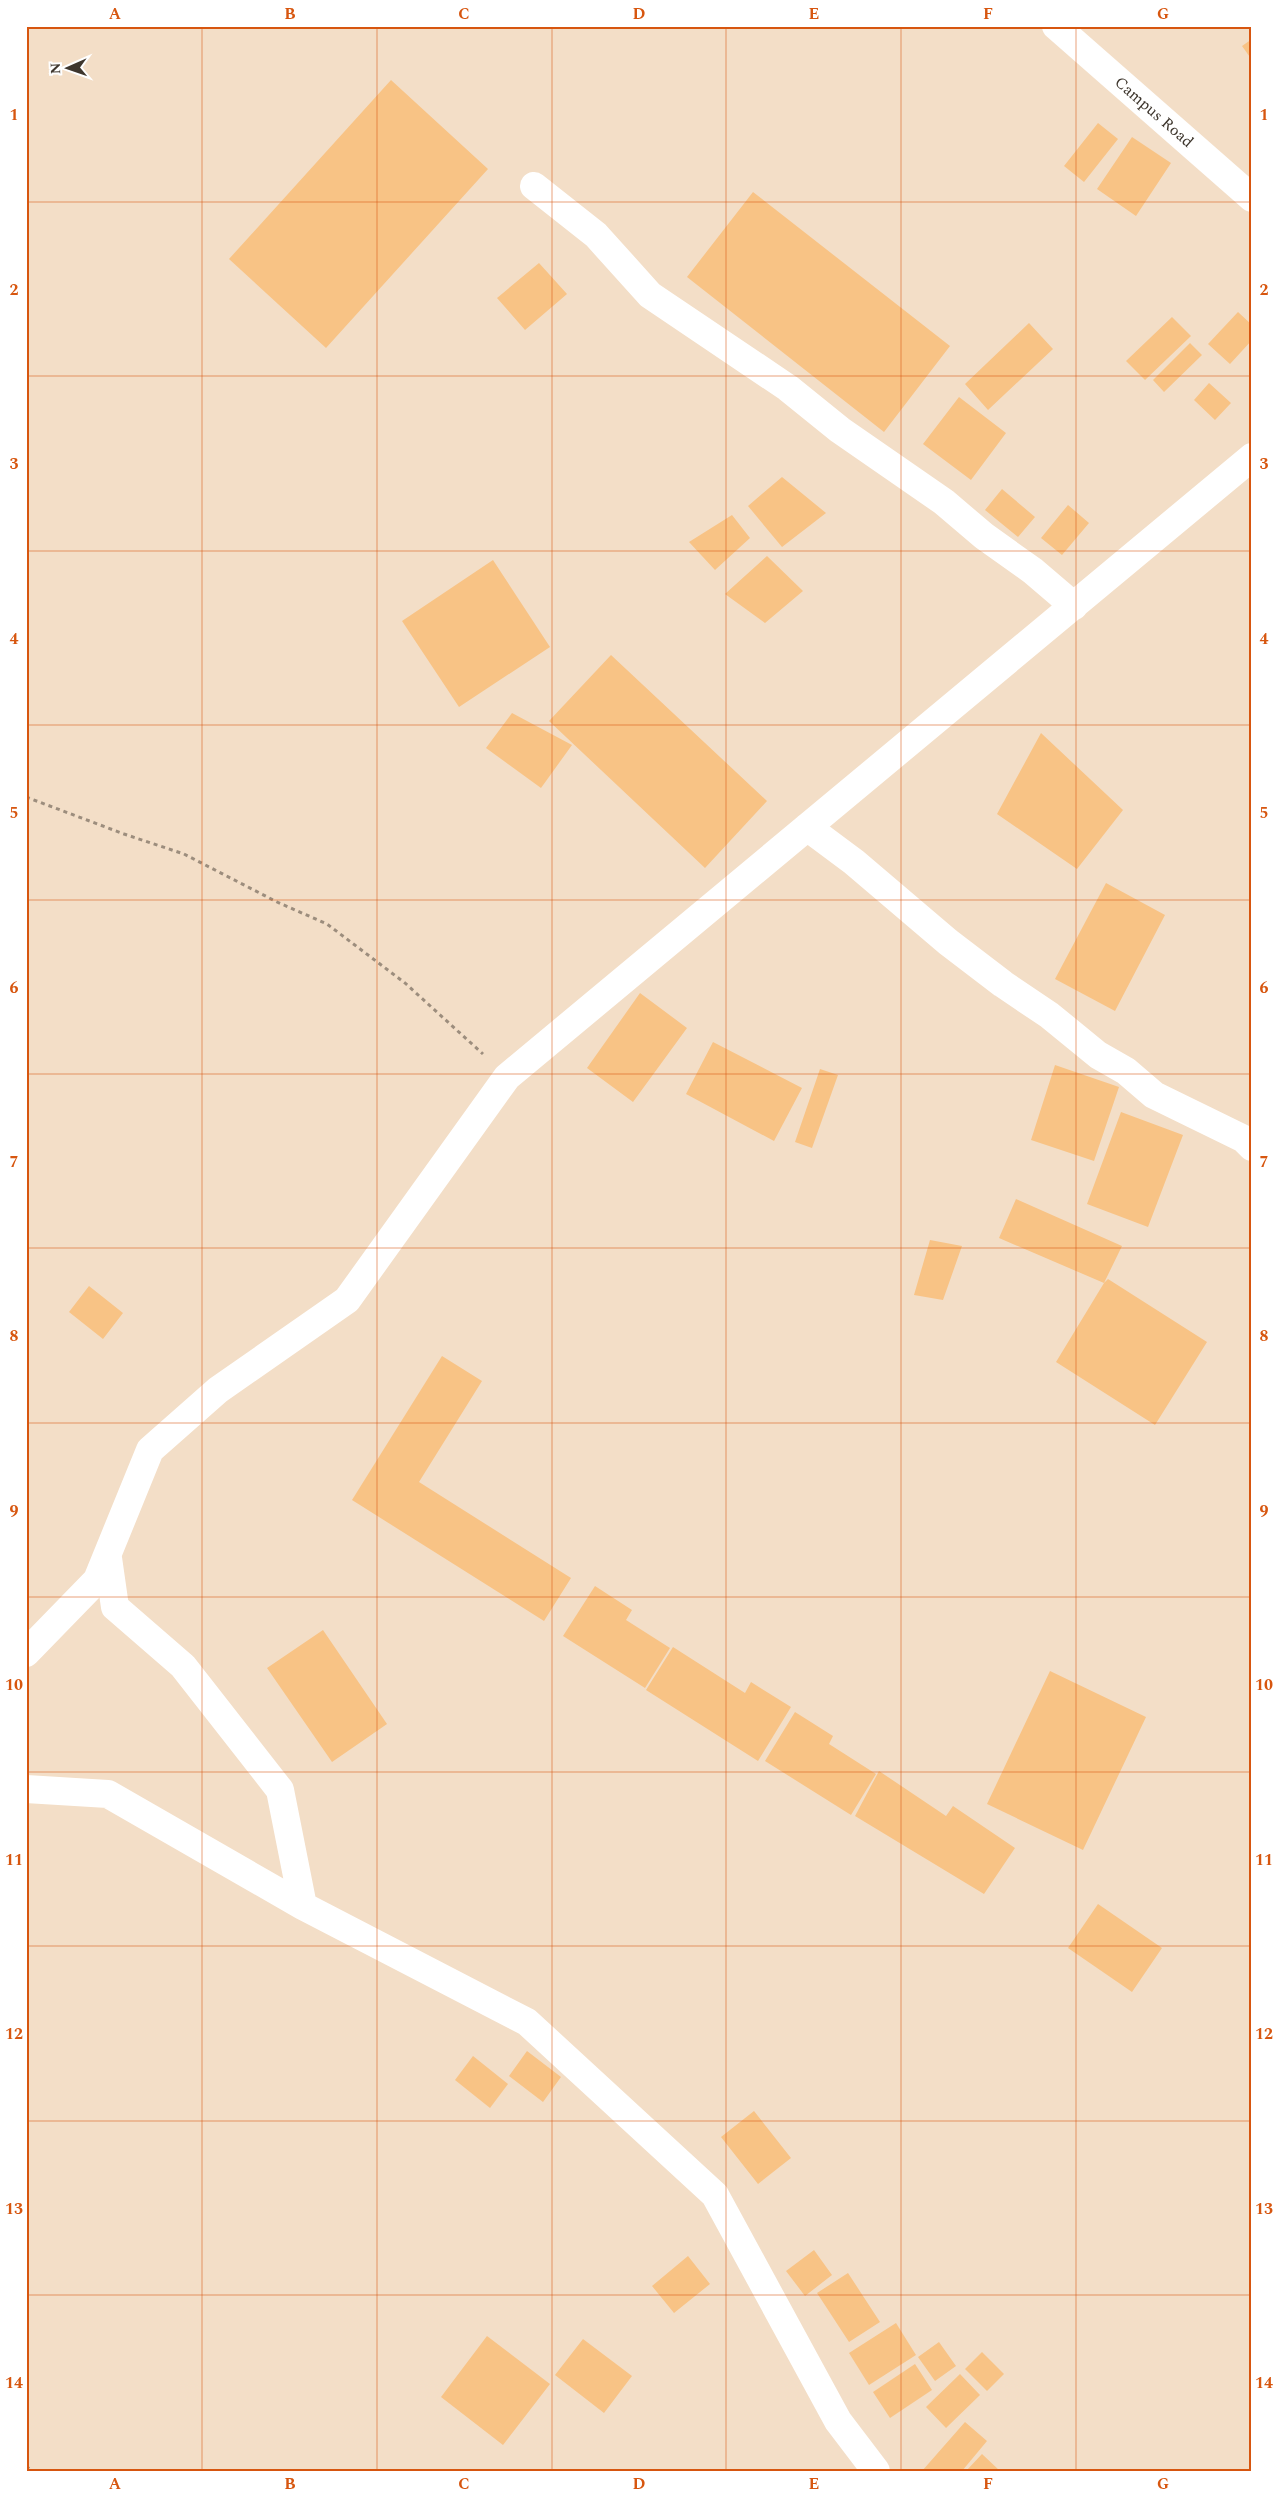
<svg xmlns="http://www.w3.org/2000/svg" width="1278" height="2497" font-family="Spectral,serif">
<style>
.building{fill:#f8c385}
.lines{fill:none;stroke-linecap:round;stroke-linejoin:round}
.path{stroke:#9c8d7d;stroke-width:3;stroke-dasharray:4 4;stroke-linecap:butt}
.street{stroke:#fff;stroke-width:28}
.secondary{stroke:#fff;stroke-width:28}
.grid{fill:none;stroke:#d7560f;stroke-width:1;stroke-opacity:0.55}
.labels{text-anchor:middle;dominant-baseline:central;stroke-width:4;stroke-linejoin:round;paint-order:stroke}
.street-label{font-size:16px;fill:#3e362d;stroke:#fff}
.neatline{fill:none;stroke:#d7560f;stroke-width:2}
.grid-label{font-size:16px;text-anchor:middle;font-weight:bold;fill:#d7560f}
</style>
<rect width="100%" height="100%" fill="#f3dec7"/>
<path class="building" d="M1252,39V60L1242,46Z
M391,80L488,169L326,348L229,259Z
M1098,123L1118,139L1084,182L1064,166Z
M1132,137L1171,163L1136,216L1097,189Z
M753,192L950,346L884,432L687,277Z
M539,263L567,294L525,330L497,298Z
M1238,312L1252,325V340L1230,364L1208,344Z
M1172,317L1191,336L1145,380L1126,361Z
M1029,323L1053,349L988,410L965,384Z
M1190,343L1202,355L1164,392L1153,380Z
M1209,383L1231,403L1215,420L1194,400Z
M959,397L1006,433L971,480L923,444Z
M782,477L826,513L782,547L748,506Z
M1002,489L1035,517L1018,537L985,510Z
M1068,505L1089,523L1062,555L1041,538Z
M732,515L750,538L715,570L689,542Z
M767,556L803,591L765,623L725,594Z
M493,560L550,647L459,707L402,621Z
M611,655L767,801L705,868L549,721Z
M512,713L572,745L541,788L486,748Z
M1041,733L1123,810L1077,869L997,814Z
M1106,883L1165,915L1115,1011L1055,979Z
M640,993L687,1028L633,1102L587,1068Z
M713,1042L802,1088L774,1141L686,1094Z
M1055,1065L1119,1087L1094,1161L1031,1140Z
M820,1069L838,1075L812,1148L795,1142Z
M1121,1112L1183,1135L1148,1227L1087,1204Z
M1016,1199L1122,1246L1104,1283L1108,1279L1207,1342L1155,1425L1056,1362L1104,1283L999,1238Z
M930,1240L962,1246L943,1300L914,1295Z
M89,1286L123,1313L103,1339L69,1312Z
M442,1356L482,1381L419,1482L571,1578L544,1621L352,1500Z
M595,1586L632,1610L626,1620L670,1648L645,1688L563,1636Z
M323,1630L387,1724L332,1762L267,1668Z
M673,1647L745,1693L751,1682L791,1707L758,1761L646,1690Z
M1050,1671L1146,1717L1083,1850L987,1804Z
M795,1712L833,1736L829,1744L876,1774L851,1815L765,1761Z
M879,1771L946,1816L953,1806L1015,1848L984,1894L855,1816Z
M1098,1904L1162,1948L1132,1992L1068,1948Z
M527,2051L561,2077L543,2102L509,2076Z
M473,2056L508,2084L490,2108L455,2080Z
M754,2111L791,2158L758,2184L721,2137Z
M814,2250L832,2275L805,2296L786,2271Z
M688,2256L710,2284L674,2313L652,2286Z
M848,2273L880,2322L849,2342L817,2293Z
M896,2323L916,2355L869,2385L849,2353Z
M487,2336L550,2384L503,2445L441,2397Z
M583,2339L632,2376L604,2413L555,2375Z
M939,2342L956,2366L935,2381L918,2357Z
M982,2352L1004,2374L987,2391L965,2369Z
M915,2364L932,2390L890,2418L873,2392Z
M960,2374L980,2395L946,2428L926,2407Z
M965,2422L987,2441L962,2471H922Z
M982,2454L1000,2471H966Z"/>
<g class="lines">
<path class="path" d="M26,797L124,834L184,854L277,902L327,924L405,983L483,1054
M26,2466L32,2471"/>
<path class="street" d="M534,186L596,235L650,295L788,388L840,430L944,502L984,536L1033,571L1074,606
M807,827L854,862L948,942L1003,984L1049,1015L1098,1055L1126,1071L1154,1095L1244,1139L1252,1147
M108,1558L115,1607L183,1666L280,1790L303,1906
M26,1653L97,1580L150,1450L218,1390L347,1300L507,1077L1252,457
M26,1789L108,1794L303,1906L527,2022L715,2195L838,2421L876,2471"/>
<path class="secondary" d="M1056,26L1252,198"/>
</g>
<path class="grid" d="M202,26V2471M377,26V2471M552,26V2471M726,26V2471M901,26V2471M1076,26V2471M26,202H1252M26,376H1252M26,551H1252M26,725H1252M26,900H1252M26,1074H1252M26,1248H1252M26,1423H1252M26,1597H1252M26,1772H1252M26,1946H1252M26,2121H1252M26,2295H1252"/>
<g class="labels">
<g class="street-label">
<text transform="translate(1154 112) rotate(41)">Campus Road</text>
</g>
</g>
<rect width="1278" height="2497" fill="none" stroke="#ffffff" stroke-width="55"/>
<g transform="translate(68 68) rotate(268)" stroke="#ffffff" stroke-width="4" paint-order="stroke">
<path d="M0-4L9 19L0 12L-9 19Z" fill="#3e362d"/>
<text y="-8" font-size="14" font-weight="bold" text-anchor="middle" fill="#3e362d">N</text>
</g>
<rect x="28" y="28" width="1222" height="2442" class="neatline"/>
<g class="grid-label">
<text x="115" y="19">A</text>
<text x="290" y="19">B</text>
<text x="464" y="19">C</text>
<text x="639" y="19">D</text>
<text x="814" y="19">E</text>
<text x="988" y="19">F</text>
<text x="1163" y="19">G</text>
<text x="14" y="120">1</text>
<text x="1264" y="120">1</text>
<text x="14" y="295">2</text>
<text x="1264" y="295">2</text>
<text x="14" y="469">3</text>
<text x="1264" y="469">3</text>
<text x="14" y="644">4</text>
<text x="1264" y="644">4</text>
<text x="14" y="818">5</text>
<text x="1264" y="818">5</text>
<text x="14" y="993">6</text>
<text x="1264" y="993">6</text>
<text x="14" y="1167">7</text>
<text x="1264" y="1167">7</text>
<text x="14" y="1341">8</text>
<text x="1264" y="1341">8</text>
<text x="14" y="1516">9</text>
<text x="1264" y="1516">9</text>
<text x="14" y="1690">10</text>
<text x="1264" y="1690">10</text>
<text x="14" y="1865">11</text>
<text x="1264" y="1865">11</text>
<text x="14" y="2039">12</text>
<text x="1264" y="2039">12</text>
<text x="14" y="2214">13</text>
<text x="1264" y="2214">13</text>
<text x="14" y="2388">14</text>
<text x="1264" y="2388">14</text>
<text x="115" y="2489">A</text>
<text x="290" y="2489">B</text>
<text x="464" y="2489">C</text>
<text x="639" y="2489">D</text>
<text x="814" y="2489">E</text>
<text x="988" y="2489">F</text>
<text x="1163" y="2489">G</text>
</g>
</svg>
